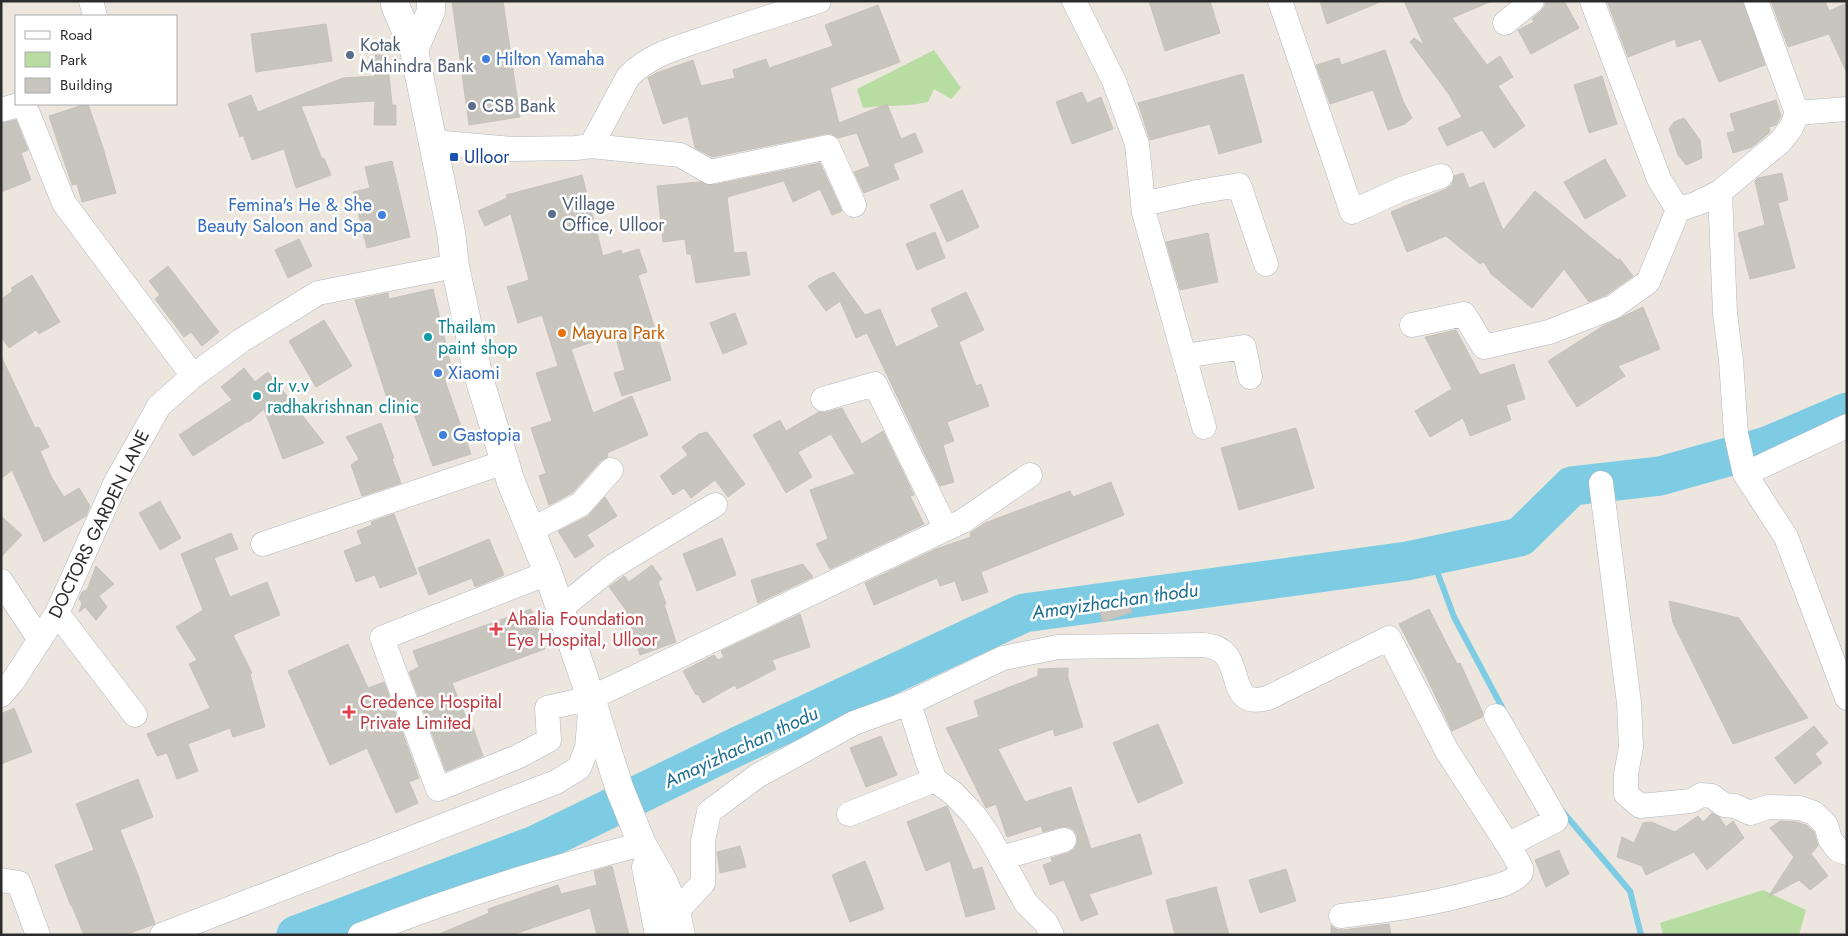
<svg xmlns="http://www.w3.org/2000/svg" width="1848" height="936" font-family="Jost,sans-serif">
<style>
.green{fill:#b8dda2}
.lines{fill:none;stroke-linecap:round;stroke-linejoin:round}
.stream{stroke:#7dcce3;stroke-width:6}
.river{stroke:#7dcce3;stroke-width:39}
.building{fill:#c8c4be;stroke:#c7c2b9}
.street-casing{stroke:#b3b6be;stroke-width:25}
.secondary-casing{stroke:#b3b6be;stroke-width:29}
.street{stroke:#fff;stroke-width:24}
.secondary{stroke:#fff;stroke-width:28}
.service-dot{fill:#5c6f8a;stroke:#fff;stroke-width:2}
.shop-dot{fill:#3f7fe0;stroke:#fff;stroke-width:2}
.transit-dot{fill:#1a4fb4;stroke:#fff;stroke-width:2}
.food-dot{fill:#e8710a;stroke:#fff;stroke-width:2}
.culture-dot{fill:#0f9aa8;stroke:#fff;stroke-width:2}
.health-dot{fill:#e0444e;stroke:#fff;stroke-width:2}
.labels{text-anchor:middle;dominant-baseline:central;stroke-width:5;stroke-linejoin:round;paint-order:stroke}
.service-label{font-size:18px;fill:#4e5e75;stroke:#fff;text-anchor:start}
.shop-label{font-size:18px;fill:#366cbe;stroke:#fff;text-anchor:start}
.transit-label{font-size:18px;fill:#164399;stroke:#fff;text-anchor:start}
.culture-label{font-size:18px;fill:#0d838f;stroke:#fff;text-anchor:start}
.food-label{font-size:18px;fill:#c56008;stroke:#fff;text-anchor:start}
.street-label{font-size:18px;fill:#2c2c2c;stroke:#fff}
.health-label{font-size:18px;fill:#be3a42;stroke:#fff;text-anchor:start}
.water-label{font-size:19px;font-style:italic;fill:#1b6d90;stroke:#fff}
</style>
<rect width="100%" height="100%" fill="#ece6df"/>
<path class="green" d="M934,50L961,88L951,99L934,89L928,102C907,107 885,105 863,108L857,89Z
M1763,890L1806,910L1799,935H1663L1660,923Z"/>
<g class="lines">
<path class="stream" d="M1431,555L1454,617L1504,711
M1563,812L1630,891L1641,935"/>
<path class="river" d="M296,935L535,845L736,747L1024,613L1407,561L1520,537L1572,486L1660,476L1767,446L1847,412"/>
</g>
<path class="building" d="M452,1H503L520,117L469,125Z
M1149,1H1210L1220,33L1165,51Z
M1320,1H1380V2L1327,24Z
M1404,1H1492L1452,18L1487,65L1500,56L1513,77L1498,86L1525,126L1494,148L1482,130L1447,146L1438,128L1462,117L1448,93L1410,42L1414,38L1424,45Z
M1545,1H1564L1579,28L1531,54L1518,30L1534,22L1532,19L1541,11L1545,6Z
M1607,1H1743L1765,65L1719,82L1701,39L1677,47L1675,39L1628,57Z
M1771,1H1825L1829,11L1847,3V73L1829,34L1788,47Z
M878,5L900,62L830,88L839,123L887,104L901,139L915,133L923,152L893,164L899,179L864,193L854,172L870,166L857,133L838,138L832,134H825L712,157L695,148L688,116L663,124L648,78L656,73L693,60L701,86L735,78L733,70L766,59L769,68L833,46L825,25Z
M326,24L332,61L256,72L251,34Z
M1385,50L1403,101L1412,118L1405,124L1388,130L1373,90L1330,104L1316,65L1339,58L1341,65Z
M375,55H387L392,105H396V125H374L375,101L301,106L322,159L324,158L331,175L296,188L284,149L252,160L243,135L240,137L228,104L251,95L258,112L343,78L375,76Z
M1243,74L1262,142L1219,154L1210,124L1150,140L1138,103Z
M1602,76L1617,124L1589,133L1574,85Z
M1082,92L1087,103L1101,97L1113,129L1072,144L1056,102Z
M1776,100L1781,116L1776,125L1769,127L1770,132L1752,147L1733,153L1727,133L1735,131L1730,114Z
M86,104H88L103,148L116,193L82,202L77,184L72,185L49,116Z
M1684,118L1700,140L1702,158L1686,165L1678,155L1669,129L1674,122Z
M16,120L28,150L21,153L31,180L1,192V123Z
M1605,159L1626,196L1585,219L1564,182Z
M392,161L410,237L367,248L353,192L370,188L365,167Z
M820,163L842,211L832,215L820,189L793,202L784,181L727,197L734,253L746,252L750,275L696,283L691,254H687L685,239L663,242L657,186L699,182L713,185Z
M1463,173L1469,188L1484,182L1503,230L1535,191L1618,260L1620,259L1633,276L1606,295L1589,302L1564,269L1532,308L1491,274L1484,262L1480,264L1446,236L1407,252L1391,212L1446,189L1452,185L1454,176Z
M1782,173L1788,200L1778,203L1795,268L1750,279L1738,233L1765,225L1755,181L1758,178Z
M582,175L603,256L621,250L622,254L639,249L647,272L638,275L671,380L622,396L614,373L625,370L615,335L571,349L593,413L632,396L648,435L607,453L608,457L601,461L572,493L549,505L539,476L546,473L531,428L552,421L536,373L558,366L542,315L518,323L507,287L529,280L511,214L485,226L478,211L507,198L506,195Z
M962,190L979,227L947,242L930,205Z
M935,232L945,258L917,270L906,244Z
M1208,233L1218,282L1180,290L1166,242Z
M299,239L312,266L288,278L275,250Z
M168,266L219,332L202,346L191,332L184,337L155,299L160,295L149,281Z
M834,272L865,315L880,309L896,347L939,327L931,309L966,292L984,330L959,342L976,386L981,384L989,406L947,422L954,441L943,445L954,482L940,486L867,333L856,338L840,301L826,311L808,286L818,279Z
M32,275L60,322L39,334L36,330L9,348L1,337V299L13,291L11,288Z
M433,289L454,379L445,381L471,454L433,466L409,401L390,407L355,300L388,293L389,299Z
M1643,307L1660,349L1618,366L1625,376L1577,407L1548,361L1603,326Z
M735,313L747,344L723,354L710,323Z
M324,320L352,366L316,387L289,341Z
M1456,330L1480,375L1514,364L1525,399L1506,405L1511,420L1470,436L1463,418L1430,437L1415,411L1452,389L1425,337Z
M1,356L35,428L39,427L49,447L40,451L52,478L64,497L79,488L90,506L86,516L44,542L12,470L1,479Z
M244,368L255,382L268,372L324,443L283,459L264,409L249,422L248,421L193,456L179,435L232,400L221,387Z
M842,408L862,444L883,431L914,495L910,496L924,524L830,569L816,544L828,539L810,490L855,474L831,434L798,452L812,477L786,493L753,435L780,420L786,431L819,412H827Z
M381,423L394,458L392,459L401,483L362,496L351,465L359,459L346,437Z
M1296,428L1314,488L1239,510L1221,448Z
M707,432L745,484L728,497L715,480L691,498L684,488L673,495L660,476L688,455L682,447L699,434Z
M1111,482L1124,515L981,572L988,592L962,601L955,581L940,586L937,578L874,605L865,583L936,549L971,537L970,533L985,523L1070,491L1073,497Z
M605,497L617,516L587,535L594,546L575,558L558,531L588,516Z
M160,501L181,538L160,550L139,513Z
M394,514L417,574L380,588L375,575L356,582L344,551L362,544L357,531L372,525L371,522Z
M1,516L22,535L1,557Z
M231,533L238,549L214,558L230,597L267,582L280,615L233,635L252,673L250,674L265,727L233,737L230,728L188,744L198,771L177,779L167,753L157,756L147,734L210,708L189,664L197,660L176,627L203,610L181,554Z
M722,538L736,575L697,591L683,554Z
M489,539L504,575L475,587L472,578L429,595L418,568Z
M803,564L813,577L758,603L751,580Z
M652,565L662,579L658,582L666,604H664L676,642L640,655L626,610L609,587L624,576L629,582Z
M96,566L114,584L99,596L107,607L96,620L85,607L79,612L82,603L79,599L82,592L87,590Z
M1127,596L1132,612L1103,622L1098,606Z
M1669,601L1739,618L1808,718L1733,744L1673,623Z
M531,609L545,649L452,683L467,720L470,719L483,756L446,771L409,672L419,667L413,651Z
M1429,609L1457,664L1460,663L1483,713L1482,717L1452,731L1425,674L1399,624Z
M800,614L810,647L772,660L776,669L737,689L735,685L703,703L698,694L696,695L683,671L714,655L718,660L724,657L721,651Z
M348,644L368,688L384,682L419,778L409,782L418,803L396,813L367,748L330,765L288,671Z
M1068,668V678L1083,727L1055,736L1053,729L998,749L1025,802L1071,787L1091,849L1140,834L1152,874L1089,894L1098,914L1081,921L1064,880L1050,885L1043,865L1052,862L1051,858L1068,853L1074,849L1077,843V836L1074,830L1068,827H1061L1043,832L1041,826L1007,837L996,804L986,808L946,728L979,717L974,701L1038,676V669Z
M14,708L32,752L1,764V714Z
M1158,724L1183,783L1138,803L1113,743Z
M1814,726L1828,743L1815,754L1822,763L1795,784L1775,758Z
M881,736L897,775L866,787L850,748Z
M138,779L153,817L120,830L138,875L155,924L125,935H84L72,906H71L55,865L94,850L76,804Z
M947,806L973,870L982,867L995,909L966,917L950,861L926,871L907,822Z
M1712,813L1719,817L1726,827L1733,821L1744,838L1707,870L1694,852L1646,875L1642,866L1617,857L1622,837L1634,843L1643,823L1651,822L1675,832L1698,816L1703,822Z
M1780,821L1797,822L1806,825L1814,832L1818,846L1811,854L1828,876L1810,890L1799,880L1768,897L1794,857L1770,828Z
M740,846L746,867L720,873L717,852Z
M1559,850L1569,874L1546,887L1535,860Z
M865,861L884,909L850,922L832,875Z
M612,866L629,935H597L590,908L512,935H437L489,913L488,909L558,885L561,894L597,885L594,871Z
M1286,869L1296,901L1260,913L1249,880Z
M1216,887L1229,935H1175L1166,900Z
M1389,924L1391,935H1331V925L1336,929L1343,930Z"/>
<g class="lines">
<g class="street-casing">
<path id="street" d="M91,1L95,16
M1074,1L1114,81L1137,144L1144,213L1204,427
M1280,1L1352,212L1402,189L1441,176
M1592,1L1659,179L1678,210L1698,203L1720,192L1725,313L1731,361L1736,434L1745,474L1786,537L1847,698
M1756,1L1797,113
M1505,23L1532,1
M24,104L64,203L193,376
M1,110L22,104
M433,142L511,149L576,148L591,146L680,155L710,172L828,147L854,205
M591,146L628,77C650,54 680,47 709,37C746,24 782,13 819,1
M1720,192L1780,142L1791,128L1797,113L1847,109
M1143,204L1197,192L1239,185L1266,264
M1412,325L1464,314L1484,347L1549,332L1613,307L1648,282L1678,210
M1184,356L1244,347L1250,377
M823,399L875,384L946,529
M1745,474L1847,426
M1601,483L1629,703L1631,747L1626,774V794L1640,806L1691,801L1701,795L1712,796L1724,805L1735,806L1750,813L1768,807L1800,808L1814,813L1826,825L1830,839L1838,850L1847,853
M531,530L581,504L611,470
M263,544L505,462
M548,573L382,638L438,789L517,757L549,740L547,708L591,698L946,529L963,521L1030,475
M1,581L40,640
M560,609L612,567L715,505
M57,613L135,715
M1,695L13,681L57,613L116,482L159,406L193,376L242,340L318,293L455,266
M909,703L1003,658L1058,647L1204,645C1211,646 1217,647 1223,652C1242,669 1229,709 1268,698L1389,638L1447,751L1513,853L1521,868V873C1511,884 1495,887 1482,890C1435,904 1390,910 1341,916
M1496,716L1556,820L1508,845
M849,814L935,780
M1001,858L1064,840
M1,880L19,883L38,935
M676,912L703,883V841L709,812L757,776L854,723L909,703L927,760L935,780L953,793L974,815L988,835L1026,903L1046,923L1052,935
M162,935L556,782L579,768L587,748L591,702
M360,935C452,898 546,869 642,844"/>
</g>
<g class="secondary-casing">
<path id="secondary" d="M395,1V5L414,50L451,232L455,266L479,378L511,482L548,573L591,698L619,787L642,844L664,883L676,912L681,935
M414,50L431,11V1
M646,867L659,935"/>
</g>
<use href="#street" class="street"/>
<use href="#secondary" class="secondary"/>
</g>
<g class="service-dot">
<circle cx="350" cy="55" r="5"/>
<circle cx="472" cy="106" r="5"/>
<circle cx="552" cy="214" r="5"/>
</g>
<g class="shop-dot">
<circle cx="486" cy="59" r="5"/>
<circle cx="382" cy="215" r="5"/>
<circle cx="438" cy="373" r="5"/>
<circle cx="443" cy="435" r="5"/>
</g>
<rect class="transit-dot" x="449" y="152" width="10" height="10" rx="2.5"/>
<circle class="food-dot" cx="562" cy="333" r="5"/>
<g class="culture-dot">
<circle cx="428" cy="337" r="5"/>
<circle cx="257" cy="396" r="5"/>
</g>
<g class="health-dot">
<path d="M493.5 621.5h5v5h5v5h-5v5h-5v-5h-5v-5h5z"/>
<path d="M346.5 704.5h5v5h5v5h-5v5h-5v-5h-5v-5h5z"/>
</g>
<g class="labels">
<g class="service-label">
<text x="360" y="45">Kotak<tspan x="360" dy="21">Mahindra Bank</tspan></text>
<text x="482" y="106">CSB Bank</text>
<text x="562" y="204">Village<tspan x="562" dy="21">Office, Ulloor</tspan></text>
</g>
<g class="shop-label">
<text x="496" y="59">Hilton Yamaha</text>
<text x="372" y="205" text-anchor="end">Femina's He &amp; She<tspan x="372" dy="21">Beauty Saloon and Spa</tspan></text>
<text x="448" y="373">Xiaomi</text>
<text x="453" y="435">Gastopia</text>
</g>
<g class="transit-label">
<text x="464" y="157">Ulloor</text>
</g>
<g class="culture-label">
<text x="438" y="327">Thailam<tspan x="438" dy="21">paint shop</tspan></text>
<text x="267" y="386">dr v.v<tspan x="267" dy="21">radhakrishnan clinic</tspan></text>
</g>
<g class="food-label">
<text x="572" y="333">Mayura Park</text>
</g>
<g class="street-label">
<text transform="translate(99 524) rotate(-64)">DOCTORS GARDEN LANE</text>
</g>
<g class="health-label">
<text x="507" y="619">Ahalia Foundation<tspan x="507" dy="21">Eye Hospital, Ulloor</tspan></text>
<text x="360" y="702">Credence Hospital<tspan x="360" dy="21">Private Limited</tspan></text>
</g>
<g class="water-label">
<text transform="translate(1115 601) rotate(-8)">Amayizhachan thodu</text>
<text transform="translate(741 747) rotate(-25)">Amayizhachan thodu</text>
</g>
</g>
<rect width="1848" height="936" fill="none" stroke="#2c2c2c" stroke-width="5"/>
<rect x="15" y="15" width="162" height="90" fill="#ffffff" stroke="#ababab"/>
<rect x="25" y="31" width="25" height="8" fill="#ffffff" stroke="#ababab"/>
<text x="60" y="40" font-size="15" fill="#2c2c2c">Road</text>
<rect x="25" y="52" width="25" height="15" fill="#b8dda2" stroke="#ababab"/>
<text x="60" y="65" font-size="15" fill="#2c2c2c">Park</text>
<rect x="25" y="78" width="25" height="15" fill="#c8c4be" stroke="#ababab"/>
<text x="60" y="90" font-size="15" fill="#2c2c2c">Building</text>
</svg>
